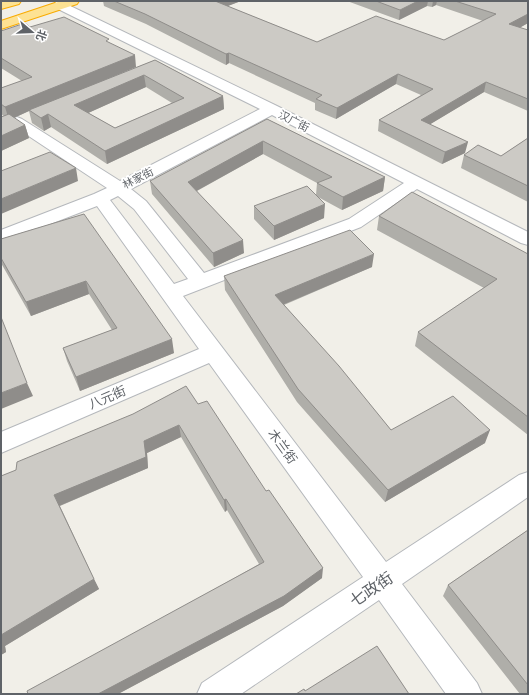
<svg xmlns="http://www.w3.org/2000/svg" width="529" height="695" font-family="Inter,'Noto Sans SC',sans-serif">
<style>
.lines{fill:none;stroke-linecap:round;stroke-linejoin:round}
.minor-casing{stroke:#b5b8bc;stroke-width:2}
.highway-casing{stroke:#f9ab00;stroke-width:2}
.minor{fill:#fff;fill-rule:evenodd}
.highway{fill:#fde293;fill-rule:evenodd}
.wall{fill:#afaea9;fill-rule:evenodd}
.shaded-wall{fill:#8f8d8a}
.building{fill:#cccac5;stroke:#8f8d8a;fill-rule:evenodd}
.labels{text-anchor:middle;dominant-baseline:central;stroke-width:4;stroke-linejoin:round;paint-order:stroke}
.far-street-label{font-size:11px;fill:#5f6368;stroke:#fff}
.street-label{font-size:13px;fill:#5f6368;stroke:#fff}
.near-street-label{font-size:16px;fill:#5f6368;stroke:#fff}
</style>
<rect width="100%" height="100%" fill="#f1efe8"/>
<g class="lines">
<g class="minor-casing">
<path id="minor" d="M60,1L277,106L528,232V245L521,243L417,189L361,227L183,296L386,562L519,475L528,472V497L402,584L477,683L482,694H446L379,600L241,694H197L202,683L363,577L209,363L1,453V432L199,349L97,206L1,243V230L94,194L107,188L12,125L9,122L12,119L17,117L22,119L120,181L260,109L56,8L54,5L56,2ZM272,115L404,183L349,219L204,273L146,201L131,189ZM118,196L134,209L188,279L174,284L110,200Z"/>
</g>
<g class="highway-casing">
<path id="highway" d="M1,1H21L19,4L1,9Z
M61,1H79L77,4L1,29V21Z"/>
</g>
<use href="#minor" class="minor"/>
<use href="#highway" class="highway"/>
</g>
<path class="wall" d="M103,1H241L227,6L317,42L444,40L483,21L436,5L432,7L427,6L399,20L347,1H528V23L519,28L528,30V111L484,92L430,124L465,153L442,164L378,131L379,120L421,95L396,84L336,119L315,110V103L229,63L226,65L146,24L104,6Z
M30,27L110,43L136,67L103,81L155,60L223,96L224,109L107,164L51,127L44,131L32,123L29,111L14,118L25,125L29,138L1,151V117L4,116L1,114V88L22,81L1,68V31ZM146,87L172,103L115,128L88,113Z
M267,119L385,177L383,191L342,210L318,197L324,218L274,240L254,219V206L316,195L317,183L263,154L197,191L244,253L214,267L152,194L150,181Z
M528,138V202L461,168L464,155L501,156Z
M84,214L174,353L80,391L67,361L63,348L112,330L89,294L31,316L1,263V239Z
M379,216L528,254V435L415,346L418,332L484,288L377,230Z
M372,267L284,305L391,430L485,443L385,502L297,402L225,290L224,276Z
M198,404L322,578L283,606L118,694H28L259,564L227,510L225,512L181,437L147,453L148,468L60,506L94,579L99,589L5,646L6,652L1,655V476Z
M528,530V694H520L443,596L448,585Z"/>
<path class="shaded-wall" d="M215,1H241L215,11Z
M418,1H428L427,6L399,20L400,10Z
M433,1H437L436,5L432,7Z
M528,14V23L507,35L509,24Z
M229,53V63L226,65V54Z
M135,55L136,67L30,111L29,110V111L9,120L5,107Z
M398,74L396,84L336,119L337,108Z
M144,75L146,87L77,118L74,105Z
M486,82L484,92L419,131L421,120Z
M223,96L224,109L107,164L105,151Z
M48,114L51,127L44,131L41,118Z
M25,125L29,138L1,151V136Z
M263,141V154L189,195L188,182Z
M468,142L465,153L442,164L445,152Z
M76,168L78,181L1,214V199Z
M385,177L383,191L342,210L343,197Z
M325,204L324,218L274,240V226Z
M243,240L244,253L214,267L213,253Z
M374,254L372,267L275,308V295Z
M86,281L89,294L31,316L26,302Z
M172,339L174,353L80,391L76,377Z
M27,383L33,396L1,409V393Z
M179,425L181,437L147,453L148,468L59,506L54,495L144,441Z
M490,430L485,443L385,502L388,490Z
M226,499L227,510L225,512L224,500Z
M323,568L322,578L283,606L118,694H98Z
M94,579L99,589L5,646L6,652L1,655V635Z"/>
<path class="building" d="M114,1H215L317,42L376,16L444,40L496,14L455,1H528V14L509,24L528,30V99L486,82L421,120L468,142L445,152L379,120L433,89L398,74L337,108L316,99L322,95L229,53L226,54L145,14Z
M376,1H418L400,10Z
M64,17L109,39L106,41L135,55L5,107L1,104V88L32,77L1,58V31L25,23L30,27Z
M155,60L223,96L105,151L48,114L41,118L29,110ZM144,75L184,98L115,128L74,105Z
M9,114L25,125L1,136V117Z
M267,119L385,177L343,197L317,183L332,177L263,141L188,182L243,240L213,253L150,181Z
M528,138V186L464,155L478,145L501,156Z
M50,152L76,168L1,199V171Z
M307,186L325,204L274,226L254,206Z
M412,192L528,254V417L418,332L497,279L379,216Z
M84,214L172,339L76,377L63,348L117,328L86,281L26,302L1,258V239Z
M350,230L374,254L275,295L339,366L391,430L453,396L490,430L388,490L298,389L224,276Z
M1,317L27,383L1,393Z
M186,386L198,404L207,401L266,491L269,490L323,568L284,596L98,694H28L27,691L264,562L226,499L224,500L179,425L144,441L146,457L54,495L94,579L1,635V476L16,470L17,462L133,414Z
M528,530V685L448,585Z
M377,646L409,694H296L304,689L305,691Z"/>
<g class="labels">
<g class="far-street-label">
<text transform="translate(294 121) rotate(27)">汉广街</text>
<text transform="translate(138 178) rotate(-27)">林家街</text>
</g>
<g class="street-label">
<text transform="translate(107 397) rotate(-23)">八元街</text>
<text transform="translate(283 446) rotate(54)">木兰街</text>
</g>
<g class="near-street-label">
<text transform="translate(371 589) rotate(-34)">七政街</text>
</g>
</g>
<rect width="529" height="695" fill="none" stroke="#5f6368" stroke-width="4"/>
<g transform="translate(32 32) rotate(109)" stroke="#ffffff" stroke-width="3" paint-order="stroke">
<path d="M0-3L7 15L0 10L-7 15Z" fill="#5f6368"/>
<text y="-6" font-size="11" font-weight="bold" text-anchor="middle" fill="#5f6368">北</text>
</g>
</svg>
